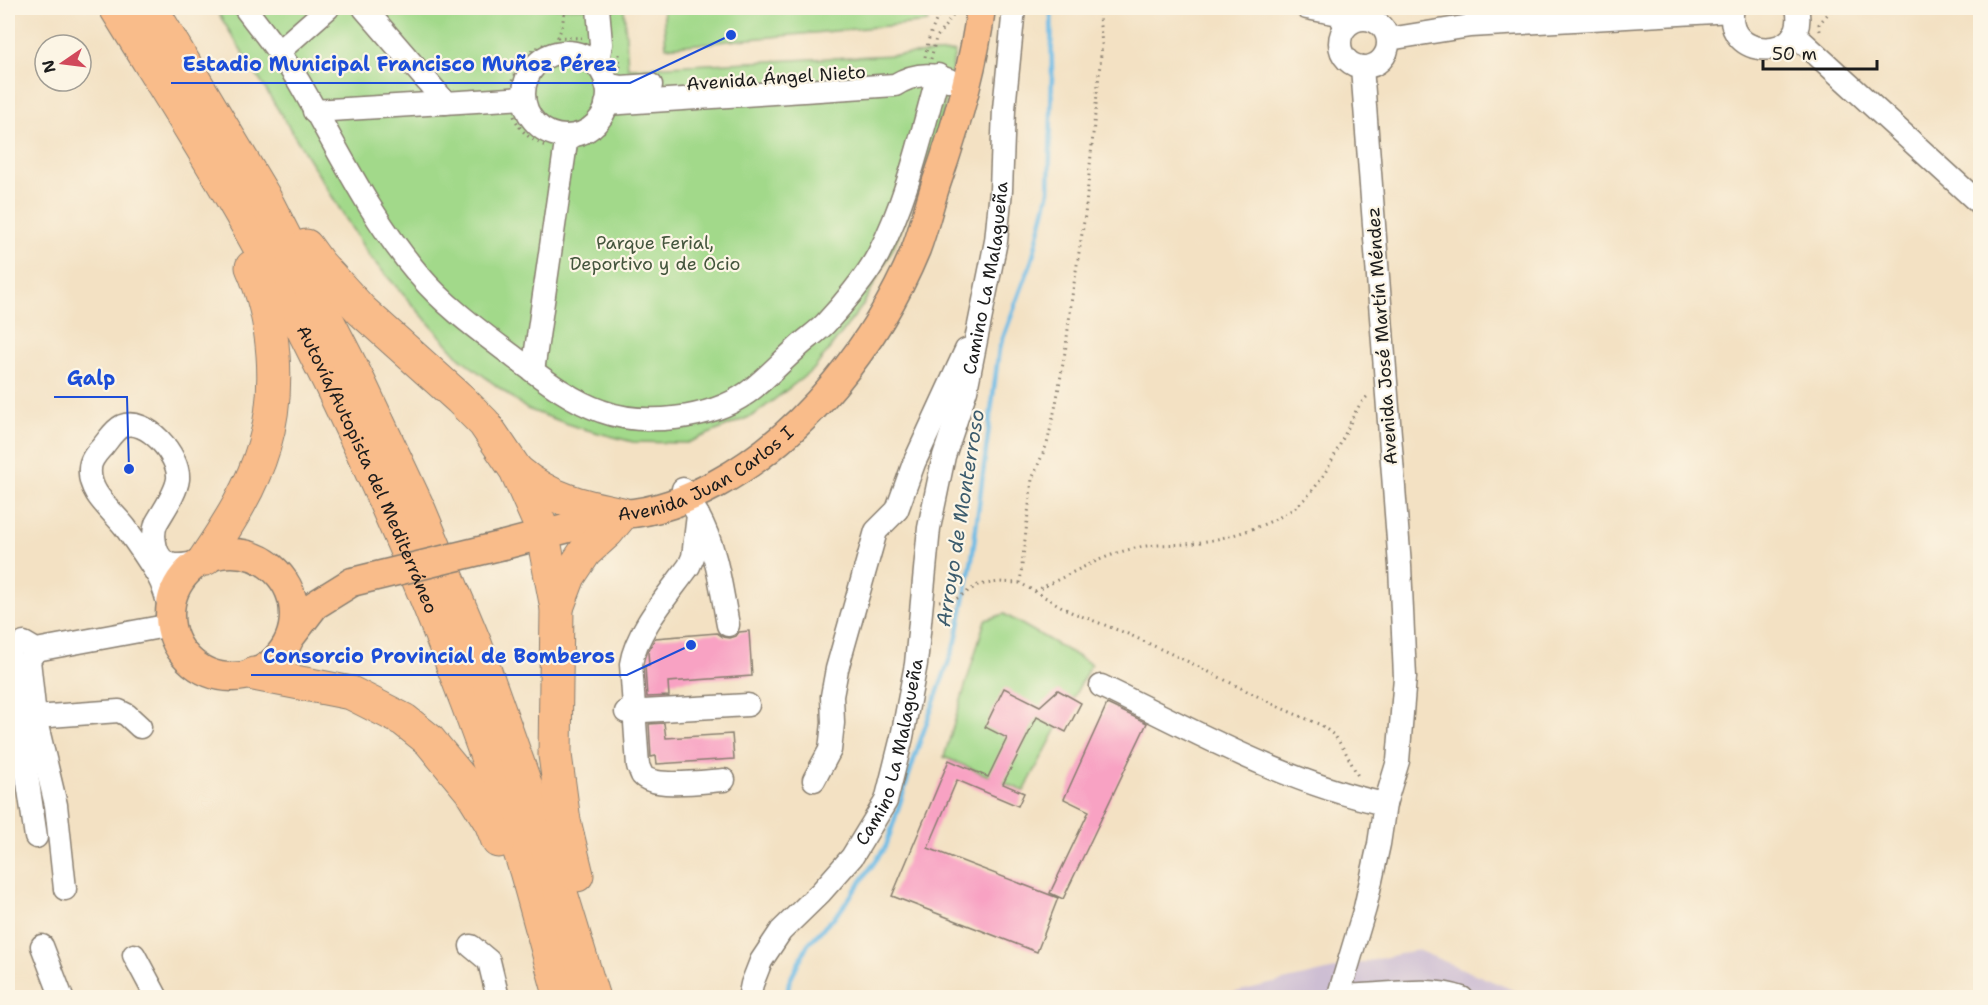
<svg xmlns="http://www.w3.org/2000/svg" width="1988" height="1005" font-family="'Shantell Sans',sans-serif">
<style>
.industrial{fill:#cdbed3}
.green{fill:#a2d98a;stroke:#5f7a53;stroke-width:1.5}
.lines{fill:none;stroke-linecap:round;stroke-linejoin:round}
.stream{stroke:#6cbbe6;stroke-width:4.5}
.building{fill:#f8a2c3}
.minor-casing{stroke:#887e70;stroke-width:25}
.major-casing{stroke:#887e70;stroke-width:31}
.highway-casing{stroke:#887e70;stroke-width:35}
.path{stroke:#887e70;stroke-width:3;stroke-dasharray:1.5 4.5;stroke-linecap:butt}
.minor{stroke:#fff;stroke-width:22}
.major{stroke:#f9bc8a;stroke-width:28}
.highway{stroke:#f9bc8a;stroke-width:33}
.major-bridge-casing{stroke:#887e70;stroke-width:31;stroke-linecap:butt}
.major-bridge{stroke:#f9bc8a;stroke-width:28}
.labels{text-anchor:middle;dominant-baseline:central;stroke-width:4.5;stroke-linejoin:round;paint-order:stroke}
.street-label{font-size:18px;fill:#1c1c1c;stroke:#fcf5e5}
.park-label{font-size:18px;fill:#44553d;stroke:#fcf5e5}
.water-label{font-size:20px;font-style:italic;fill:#3c5c6d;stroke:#fcf5e5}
.leader{fill:none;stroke:#1d4ed8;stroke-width:2}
.callout-dot{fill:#1d4ed8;stroke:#fcf5e5;stroke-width:2}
.callout-label{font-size:20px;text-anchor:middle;font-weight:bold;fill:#1d4ed8;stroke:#fcf5e5;stroke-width:4.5;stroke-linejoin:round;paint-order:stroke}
</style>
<rect width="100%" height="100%" fill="#fcf5e5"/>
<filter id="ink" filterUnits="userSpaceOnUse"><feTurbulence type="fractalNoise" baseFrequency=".0167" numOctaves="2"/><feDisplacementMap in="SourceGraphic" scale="12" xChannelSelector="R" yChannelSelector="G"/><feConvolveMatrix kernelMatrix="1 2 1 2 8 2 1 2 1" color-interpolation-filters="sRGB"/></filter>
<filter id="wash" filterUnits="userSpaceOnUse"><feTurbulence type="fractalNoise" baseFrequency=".008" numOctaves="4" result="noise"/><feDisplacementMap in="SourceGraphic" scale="24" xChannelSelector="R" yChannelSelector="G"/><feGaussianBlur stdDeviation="1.35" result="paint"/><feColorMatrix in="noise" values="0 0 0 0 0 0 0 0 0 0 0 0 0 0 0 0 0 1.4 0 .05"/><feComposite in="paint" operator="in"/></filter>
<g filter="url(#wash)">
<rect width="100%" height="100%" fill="#f3e1c3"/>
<path class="industrial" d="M1417,950L1530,997L1230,998L1231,993Z"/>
<path class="green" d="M215,8H624L628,68L955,52L943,115L919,188L893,248L863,305L814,369L754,415L687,443L633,442L576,427L527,409L460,358L369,256Z
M663,8H927L928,22L666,47Z
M1004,614L1091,664L1024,791L944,757L985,620Z"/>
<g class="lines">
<path class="stream" d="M787,998L789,982L808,944L840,911L886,846L918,747L956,641L972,559L999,349L1032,260L1049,191L1052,75L1051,8"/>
</g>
<g id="blocks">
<path class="building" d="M749,631L752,676L668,682L669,696L647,697L645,666L649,665L648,652L655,638L717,633L723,637L730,638L736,636L739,632Z
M1004,688L1040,706L1058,690L1081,703L1066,732L1037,717L1003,784L1024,793L1018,806L957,780L928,848L1058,898L1037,952L892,896L949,760L988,777L1007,738L985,727Z
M1107,704L1147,723L1063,899L1050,893L1089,811L1064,799Z
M664,723L666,738L732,734L734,759L657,764L656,756L651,757L649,724Z"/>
</g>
</g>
<g filter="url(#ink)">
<use href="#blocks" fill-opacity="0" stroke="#887e70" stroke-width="1.5"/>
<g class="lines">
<g class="minor-casing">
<g id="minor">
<path d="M245,8C263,32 283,56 299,82C338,149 369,216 419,275C446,307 481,332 514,357C541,377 569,400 601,411C644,427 710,419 747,393C765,380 780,363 796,349C805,340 816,333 825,324C841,307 867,276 878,255C907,199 921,136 938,75"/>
<path d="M364,8L446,103"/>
<path d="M1307,8L1339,14L1346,27"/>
<path d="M1733,8C1721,61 1810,63 1797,8"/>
<circle cx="1364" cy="43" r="24"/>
<path d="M1794,34L1980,204"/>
<path d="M1389,39L1470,26L1732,11"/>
<path d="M278,52L328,8"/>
<circle cx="566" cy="94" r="42"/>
<path d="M597,66L601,44L598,8"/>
<path d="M606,84L621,87L651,85"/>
<path d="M606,104L895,85C913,74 930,72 949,80"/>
<path d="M314,111L524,98"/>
<path d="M533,371L567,136"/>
<path d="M683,489L698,515L693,557L689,566C669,594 636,631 631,664L638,766C639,767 641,773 642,775C654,789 706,781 724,780"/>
<path d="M698,515C717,549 721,588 728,625"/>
<path d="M171,615C168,602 165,588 158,576C148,559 136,542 125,527C111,509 88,493 90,469C90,459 97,453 103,446C109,439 114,430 122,426C146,416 180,456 178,479C176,494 163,511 156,524C153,533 154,539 156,548C162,570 182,566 200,562"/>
<path d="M24,643L36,650L171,625"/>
<path d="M8,646L36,837"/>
<path d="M36,650L29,660L35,717L56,805L65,889"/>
<path d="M1101,686C1193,730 1285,783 1385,804"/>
<path d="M626,712L748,705"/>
<path d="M35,717L119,711L127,715L140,727"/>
<path d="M814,780L830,750L833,723L832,696L837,669L876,531L897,510L914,463L966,350L969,349"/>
<path d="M42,946L62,998"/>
<path d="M471,946L489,961L498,998"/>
<path d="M134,955L157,998"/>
<path d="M1339,995C1379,998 1423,984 1462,998"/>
<path id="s1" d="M749,998L752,984L761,961L781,931L821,892L852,857L886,801L902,737L916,664L929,528L944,456L966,390L996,241L1001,190L1004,109L1014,8"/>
<path d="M1338,998L1365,908L1379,844L1385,804L1398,761L1405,677L1400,566L1362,67"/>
</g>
</g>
<g class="major-casing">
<g id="major">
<path id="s2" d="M504,545L622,514C657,512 686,500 716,484C805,436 878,341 916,249C924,228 929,205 936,184C956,127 974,67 981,8"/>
<circle cx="232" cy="615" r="62"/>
<path d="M292,635L315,605L352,582"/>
</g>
</g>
<g class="highway-casing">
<g id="highway">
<path id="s3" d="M116,8C168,93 223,178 270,266C346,408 412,555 468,705C488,760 509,815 526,871C538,913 549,955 561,998"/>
<path d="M151,8L263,195L359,382L420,512L476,646L543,834L593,998"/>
<path d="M306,246L319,264L362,311L460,399L484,423L516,470L539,522L545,546L557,608L555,755L564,821L577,875"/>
<path d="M517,471C550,499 581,506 622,514L608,531L585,552L569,576L557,608"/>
<path d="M205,559C229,523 252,487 264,446C281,390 275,319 252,267"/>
<path d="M254,674L351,693L404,720L429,740L471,791L491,823L498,841"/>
</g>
</g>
<path class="path" d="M1362,10L1458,8
M1820,31L1819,24L1833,8
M557,37L582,38
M619,54L620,69
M925,57L929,38L941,8
M931,59L936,38L955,13L956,8
M512,81C516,66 528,51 543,45C548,44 552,45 556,40C562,32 563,17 566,8
M514,116C520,132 532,141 548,147
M583,146L602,134L611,121
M1975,222L1980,249
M1020,583L1032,479L1047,444L1056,404L1066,346L1072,296L1085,215L1102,44L1098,8
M1035,591C1067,576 1100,556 1135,548C1152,544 1169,545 1186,544C1219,541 1270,527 1297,506C1320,487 1332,461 1345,434C1352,420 1356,406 1368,396
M939,601L956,599L978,585L999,582L1020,583L1071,612L1128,634L1191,663L1281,708L1321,725L1335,736L1345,751L1359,778"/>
<use href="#minor" class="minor"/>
<use href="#major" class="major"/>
<use href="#highway" class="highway"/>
<g class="major-bridge-casing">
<path id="major-bridge" d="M352,582L504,545"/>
</g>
<use href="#major-bridge" class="major-bridge"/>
</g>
</g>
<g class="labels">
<g class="street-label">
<text transform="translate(776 78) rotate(-4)">Avenida Ángel Nieto</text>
<text stroke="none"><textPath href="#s1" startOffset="777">Camino La Malagueña</textPath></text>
<text transform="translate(1382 336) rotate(-94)">Avenida José Martín Méndez</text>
<text stroke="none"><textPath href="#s2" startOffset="216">Avenida Juan Carlos I</textPath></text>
<text stroke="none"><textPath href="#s3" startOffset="526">Autovía/Autopista del Mediterráneo</textPath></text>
<text stroke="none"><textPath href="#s1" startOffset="291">Camino La Malagueña</textPath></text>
</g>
<g class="park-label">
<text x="655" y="243">Parque Ferial,<tspan x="655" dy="21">Deportivo y de Ocio</tspan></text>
</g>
<g class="water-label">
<text transform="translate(960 518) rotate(-81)">Arroyo de Monterroso</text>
</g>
</g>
<path class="leader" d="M731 35L630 83H171M129 469L127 397H54M691 645L627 675H251"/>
<g class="callout-dot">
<circle cx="731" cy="35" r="6"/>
<circle cx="129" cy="469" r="6"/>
<circle cx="691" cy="645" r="6"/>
</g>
<g class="callout-label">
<text x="400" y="71">Estadio Municipal Francisco Muñoz Pérez</text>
<text x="91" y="385">Galp</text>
<text x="439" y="663">Consorcio Provincial de Bomberos</text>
</g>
<rect width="1988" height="1005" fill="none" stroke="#fcf5e5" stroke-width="30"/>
<g transform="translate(63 63) rotate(256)"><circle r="28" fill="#fcf5e5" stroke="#a29e95" stroke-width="1.5"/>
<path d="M0-4.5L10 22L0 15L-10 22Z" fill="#d1495b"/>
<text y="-9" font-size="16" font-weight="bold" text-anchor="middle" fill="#1c1c1c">N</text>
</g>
<path d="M1763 60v9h114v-9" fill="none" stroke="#1c1c1c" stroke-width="3"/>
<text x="1772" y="60" font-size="18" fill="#1c1c1c" stroke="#fcf5e5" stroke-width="4.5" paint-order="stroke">50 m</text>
</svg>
